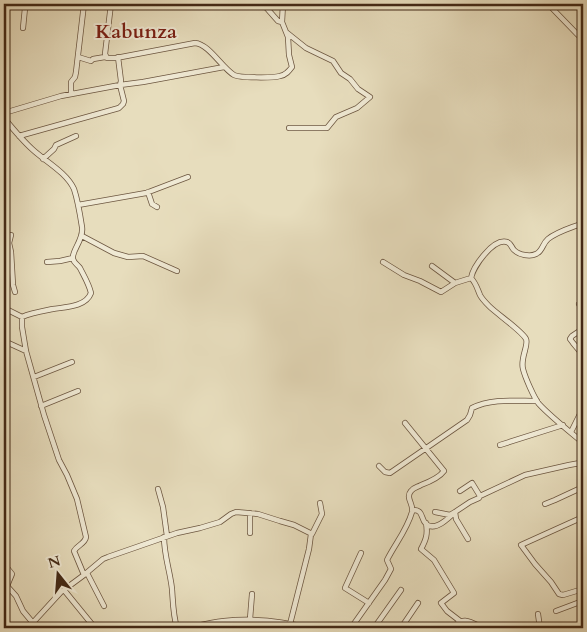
<svg xmlns="http://www.w3.org/2000/svg" width="587" height="632" font-family="Cardo,serif">
<style>
.lines{fill:none;stroke-linecap:round;stroke-linejoin:round}
.minor-casing{stroke:#6c5640;stroke-width:6}
.minor{stroke:#efe9d4;stroke-width:4.5}
.labels{text-anchor:middle;dominant-baseline:central;stroke-width:4;stroke-linejoin:round;paint-order:stroke}
.quarter-label{font-size:20px;font-weight:bold;fill:#7a1f14;stroke:#efe9d4}
</style>
<rect width="100%" height="100%" fill="#e7ddbd"/>
<filter id="stains"><feTurbulence type="fractalNoise" baseFrequency=".004" numOctaves="4"/><feColorMatrix values="0 0 0 0 .2 0 0 0 0 .09 0 0 0 0 .02 0 0 0 .5 -.17"/></filter>
<radialGradient id="worn" r=".72"><stop offset=".6" stop-color="#630" stop-opacity="0"/><stop offset="1" stop-color="#630" stop-opacity=".3"/></radialGradient>
<g class="lines">
<g class="minor-casing">
<path id="minor" d="M6,4L23,6L25,8L23,28
M111,4L105,54L107,58H116L195,43C209,44 222,68 234,75C239,78 274,78 280,76C286,75 289,71 292,67L289,55L288,37L282,22L278,21L263,4
M548,4L578,35L583,37
M282,22L283,4
M286,32L306,48L333,61L341,73L350,79L358,89L370,97L357,108L336,117L327,128H289
M78,57L91,61L93,59L105,57
M71,94V82L75,77L76,72L84,4
M4,113L61,96L120,85L143,82L224,67
M4,118C13,129 22,140 32,149C46,162 66,172 74,189C78,201 80,214 82,227C84,240 71,251 73,259C74,263 78,265 80,268C84,276 89,284 91,293C86,307 65,307 53,309C43,311 31,313 22,317L4,308
M19,136L119,108L123,104L124,101L120,85L121,81L118,57
M43,159L54,149L56,145L76,136
M148,192L152,204L157,207
M78,205L146,193L188,177
M11,235L9,243L11,252L13,285L15,292
M82,236L114,253L128,257L143,256L177,271
M47,262L60,261L73,258
M383,262L404,275L420,281L441,292L455,283L471,278C476,283 477,288 480,295C482,299 486,303 489,306C497,314 522,331 526,339C529,345 520,358 523,369C525,377 534,398 539,404C550,416 569,431 582,442L580,463L583,474
M432,266L455,283
M471,278C473,267 493,238 507,242C511,243 511,247 514,250C519,255 530,257 536,254C543,251 542,244 548,239C558,231 571,228 583,223
M579,304L583,311
M22,317V327L26,351L44,415L59,460L67,475L77,499L86,537C85,544 77,545 74,551L84,575L61,592L28,628
M581,330L572,336L570,339L573,343L583,355
M4,341L26,351
M34,377L72,362
M41,406L78,391
M571,432L583,408
M500,445L563,425
M379,466L385,472L390,473L467,420L470,415L472,408C491,398 516,401 537,401
M158,489L163,507L167,536
M460,491L472,483L480,496L525,475L569,465L580,463
M545,504L555,500L583,487
M413,510C424,510 420,518 426,524C435,532 449,518 455,512L450,515L435,512
M250,513V533
M583,517L521,545L535,564L551,582L559,594L563,595L583,589
M426,523C428,534 426,540 421,549L434,560L454,593L441,603L447,611L460,621
M164,537C164,555 170,571 172,589C173,602 173,615 177,628
M468,539L456,519L455,512L470,502L479,498L480,496
M361,553L345,588L369,603
M4,564L12,574L7,586L16,596L23,611L33,623
M87,573L104,606
M84,575L103,559L108,557L177,533L200,528L220,522L231,514L236,512L258,514L280,521L294,525L312,534L322,514L320,503
M64,590L95,628
M556,611L580,602
M538,614L540,628
M250,619L252,594
M189,628C201,625 212,622 224,621C253,618 281,621 309,628
M289,628L309,549L311,534
M351,628L385,580L391,569L387,560C395,544 407,530 412,512C414,504 405,498 411,491C414,487 418,487 421,485C429,482 439,478 444,471L405,423
M374,628L401,590
M401,628L418,603
M453,628C462,615 471,622 483,628"/>
</g>
<use href="#minor" class="minor"/>
</g>
<g class="labels">
<g class="quarter-label">
<text x="136" y="31">Kabunza</text>
</g>
</g>
<rect width="587" height="632" fill="none" stroke="#e7ddbd" stroke-width="20"/>
<rect x="5" y="5" width="577" height="622" fill="none" stroke="#432916" stroke-width="2.5"/>
<rect x="10" y="10" width="567" height="612" fill="none" stroke="#432916"/>
<g transform="translate(58 574) rotate(343)" stroke="#efe9d4" stroke-width="4" paint-order="stroke">
<path d="M0-4L9 19L0 12L-9 19Z" fill="#432916"/>
<text y="-8" font-size="14" font-weight="bold" text-anchor="middle" fill="#432916">N</text>
</g>
<rect width="100%" height="100%" filter="url(#stains)"/>
<rect width="100%" height="100%" fill="url(#worn)"/>
</svg>
